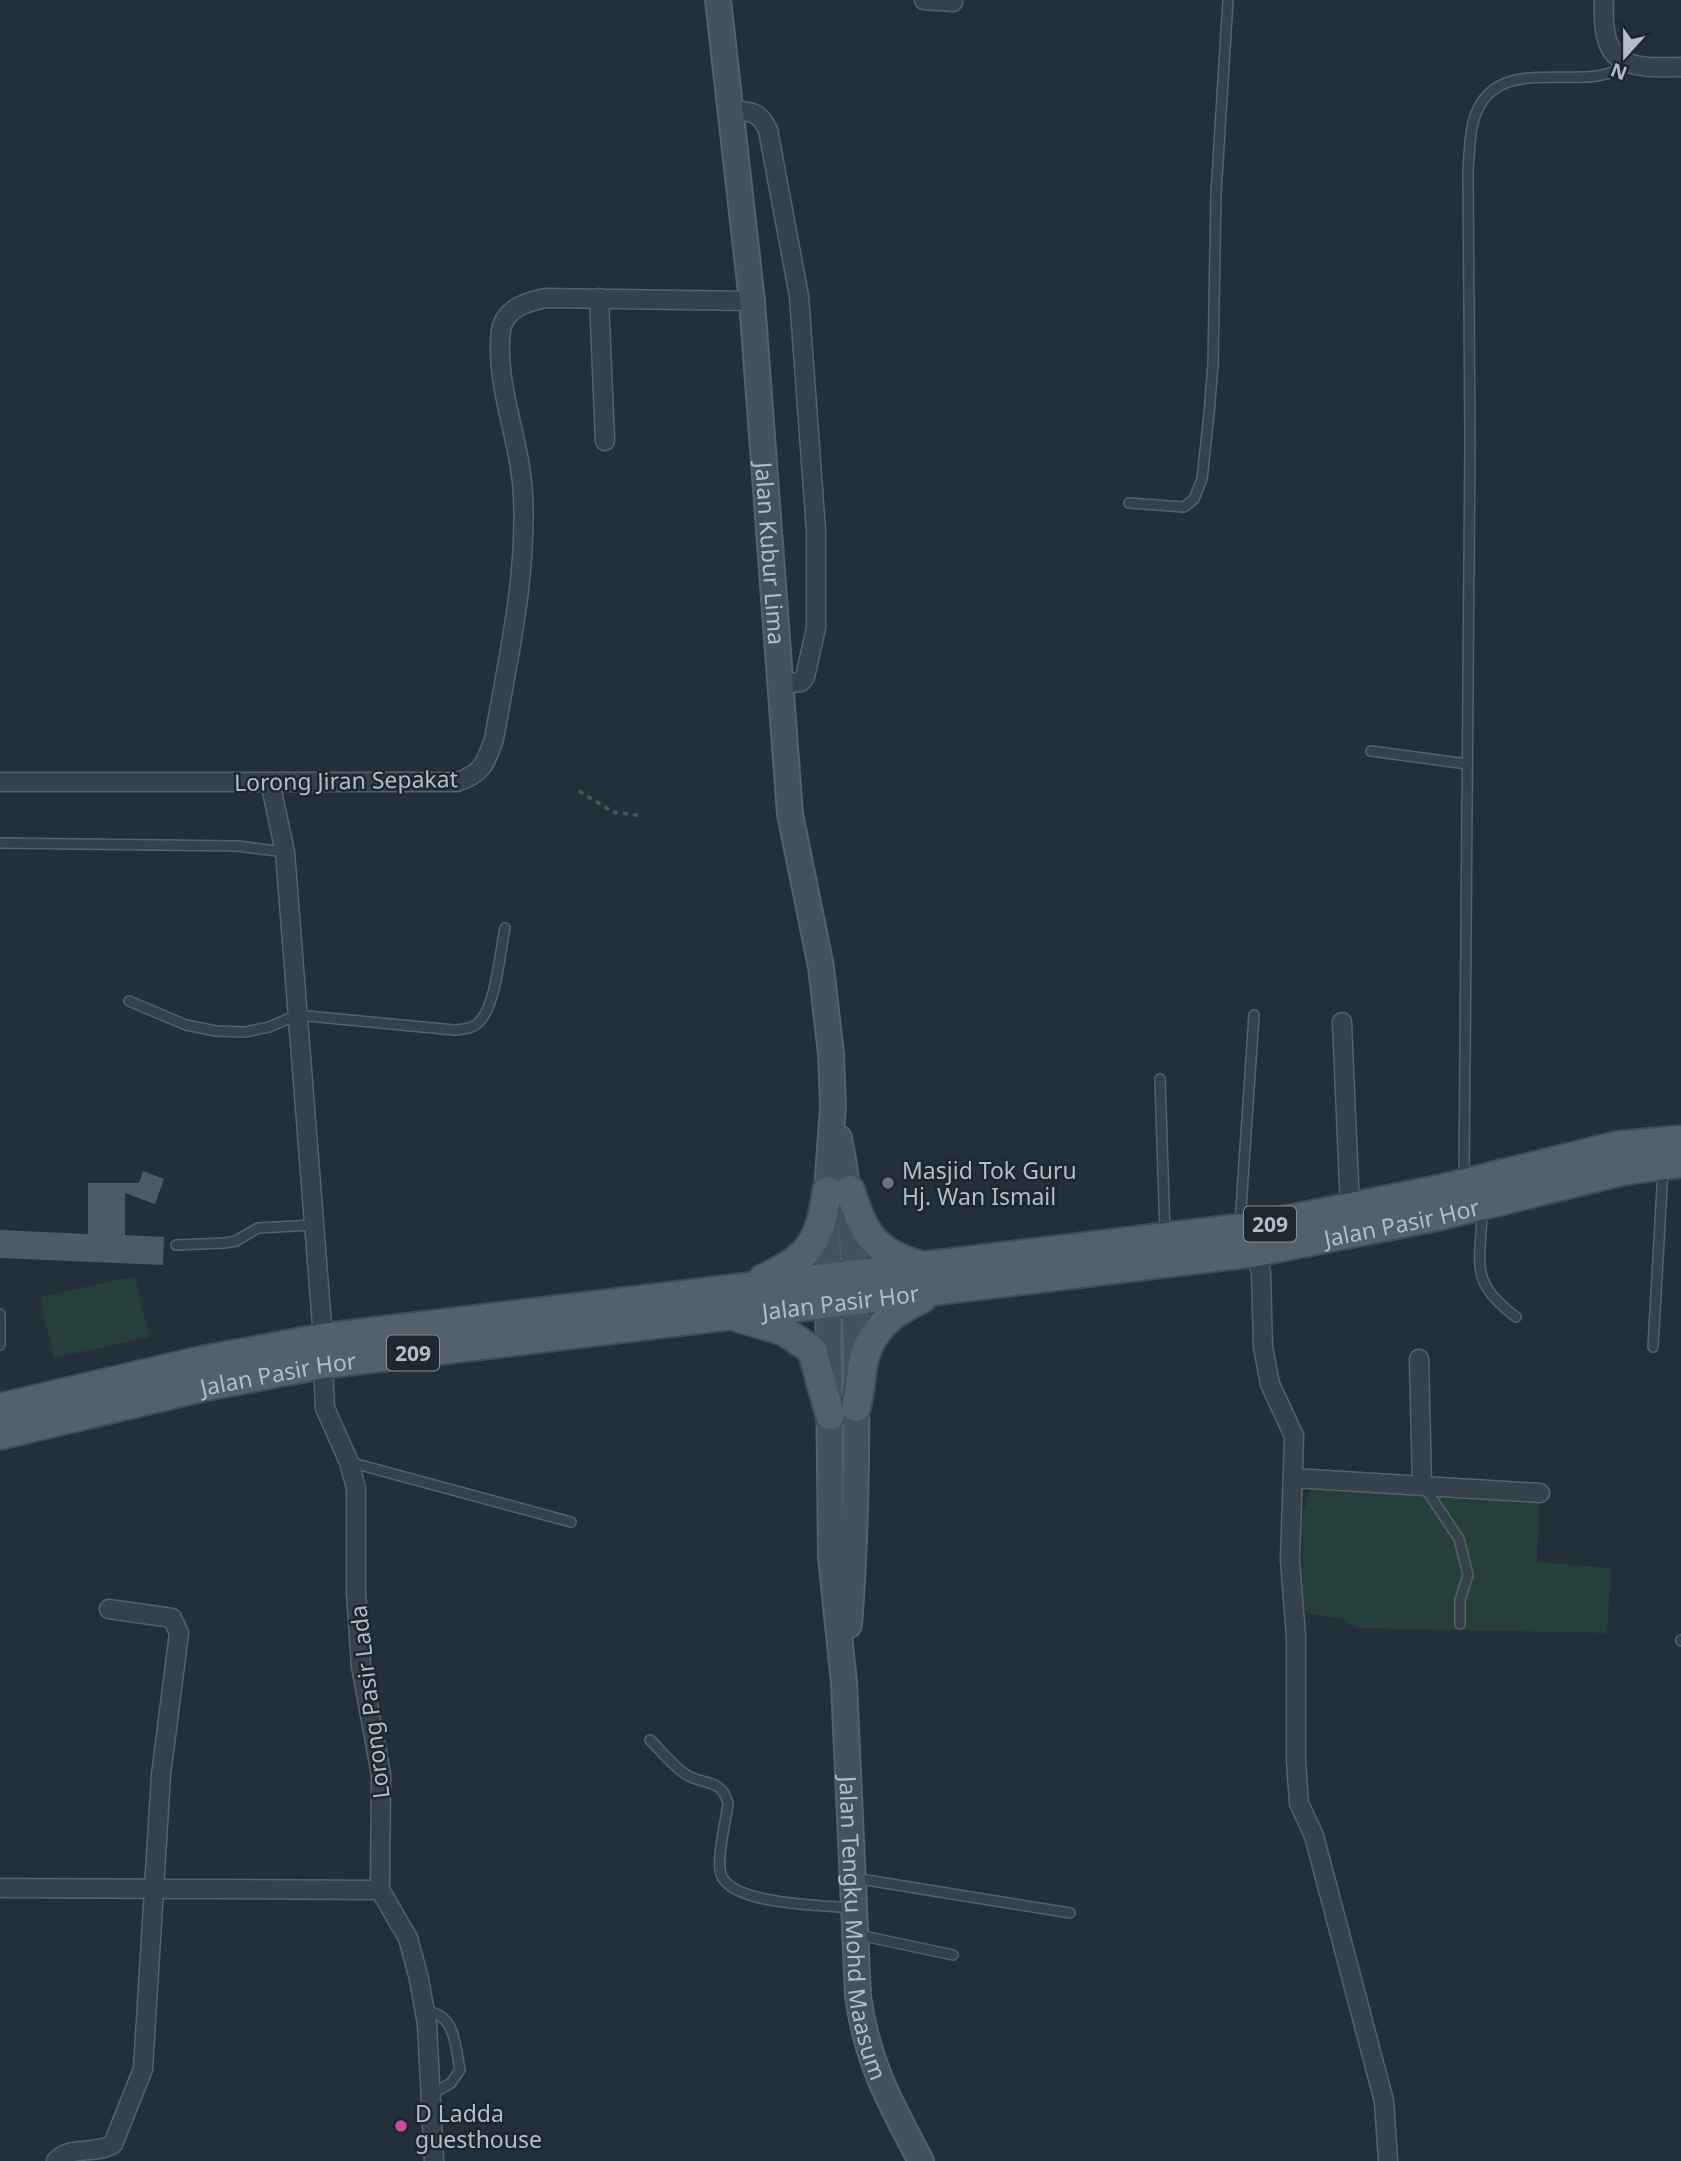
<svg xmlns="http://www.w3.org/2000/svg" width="1681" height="2161" font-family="'Noto Sans',sans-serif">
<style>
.green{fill:#263e3c}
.building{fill:#4c5b66}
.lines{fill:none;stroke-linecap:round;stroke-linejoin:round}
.service-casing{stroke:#556069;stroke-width:12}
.minor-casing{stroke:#556069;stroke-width:21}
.secondary-casing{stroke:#556069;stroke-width:28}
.primary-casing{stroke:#404b54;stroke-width:32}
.path{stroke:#445a59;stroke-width:3.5;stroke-dasharray:5 5;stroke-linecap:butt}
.service{stroke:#36424b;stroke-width:9}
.minor{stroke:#36424b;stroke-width:18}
.secondary{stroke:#45515e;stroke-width:24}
.primary{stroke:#54616b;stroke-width:28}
.worship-dot{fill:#6b7280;stroke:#1c2730;stroke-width:2.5}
.hotel-dot{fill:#d1479c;stroke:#1c2730;stroke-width:2.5}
.labels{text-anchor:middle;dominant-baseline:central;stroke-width:5;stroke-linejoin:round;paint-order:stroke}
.shield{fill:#1c2730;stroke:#85909a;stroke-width:2}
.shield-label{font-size:21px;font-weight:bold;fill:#b2bdc7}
.street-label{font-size:23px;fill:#b2bdc7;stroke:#1c2730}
.poi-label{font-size:23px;fill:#b2bdc7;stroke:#1c2730;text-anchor:start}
</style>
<rect width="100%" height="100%" fill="#23303a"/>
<path class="green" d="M135,1276L149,1337L54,1358L40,1297Z
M1311,1485L1392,1487L1441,1498L1539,1504L1537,1562L1611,1568L1607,1633L1356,1628L1344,1620L1307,1613L1303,1607L1302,1518Z"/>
<path class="building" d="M143,1171L164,1179L155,1204L125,1193V1235L164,1237L163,1265L0,1258V1230L88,1234V1183H139Z"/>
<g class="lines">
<g class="service-casing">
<path id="service" d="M1129,503L1184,507L1194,499L1202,479L1209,414L1213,364L1216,194L1228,0
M1371,751L1467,764
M0,843L237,846L285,852
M129,1001L186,1025L216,1031L245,1032L269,1027L297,1015L454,1030C464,1029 473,1029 480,1021C496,1004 500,952 505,928
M1160,1079L1165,1233
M1464,1178L1470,441L1468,170C1470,149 1469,125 1479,107C1501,64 1559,82 1597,76C1609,74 1622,69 1633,66
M1482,1210C1481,1265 1468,1281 1516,1317
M1240,1223L1254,1015
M176,1245L225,1243L236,1241L258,1228L314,1225
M0,1314V1345
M1653,1347L1663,1169
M349,1462L571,1522
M1425,1488L1459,1539L1468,1575L1460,1600V1624
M1681,1641V1640
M650,1740C662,1751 673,1767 687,1775C705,1786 722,1778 728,1804C726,1821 716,1859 721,1874C730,1905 823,1905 852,1908
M854,1878L1070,1913
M859,1935L953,1955
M425,2011C456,2014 455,2045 460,2070L451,2083L430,2095"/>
</g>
<g class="minor-casing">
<path id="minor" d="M924,0L953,2
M1604,0C1601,64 1622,69 1681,67
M730,111C751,111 759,111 768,130L799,296L816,531V628L805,677L801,682L781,684
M599,298L605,441
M0,782H457C483,773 485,764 494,739C508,659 527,577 523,495C521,441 494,384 501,330C505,308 527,302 545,298L752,301
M270,782L285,852L323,1338
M1342,1022L1350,1208
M1256,1252L1261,1273L1263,1347L1270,1384L1294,1436L1290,1560L1296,1637V1761L1299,1803L1314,1836L1384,2101L1388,2161
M1419,1359L1422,1485
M323,1364L325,1408L349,1462L356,1488V1592L361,1666L381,1775L380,1890L408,1938L419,1979L427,2024L434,2161
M1294,1478L1540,1493
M0,1888L380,1890
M56,2161C70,2145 96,2155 113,2144L143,2069L161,1775L179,1633L172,1618L109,1609"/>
</g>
<g class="secondary-casing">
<g id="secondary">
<path id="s1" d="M718,0L752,301L790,814L821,967L831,1054L833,1106L827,1191L831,1557L844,1683L858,1996C867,2062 890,2103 921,2161"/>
<path d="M839,1138C854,1211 855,1285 856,1360C857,1448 856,1537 849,1625"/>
</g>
</g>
<g class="primary-casing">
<g id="primary">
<path d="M850,1190C864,1233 873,1252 919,1265"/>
<path d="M763,1279C811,1256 819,1243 827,1191"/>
<path d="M740,1318L784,1331L812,1350L830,1415"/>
<path d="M856,1407C861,1391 860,1375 864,1359C872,1327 895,1311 923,1298"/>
<path d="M0,1408L200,1361L323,1338L1252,1227L1437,1190L1616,1146L1681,1140"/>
<path id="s2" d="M0,1435L207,1386L323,1364L1256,1252L1438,1216L1626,1170L1681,1163"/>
</g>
</g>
<path class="path" d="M579,791L613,812L643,816"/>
<use href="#service" class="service"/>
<use href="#minor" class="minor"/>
<use href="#secondary" class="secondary"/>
<use href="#primary" class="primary"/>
</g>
<circle class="worship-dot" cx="888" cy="1183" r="7"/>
<circle class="hotel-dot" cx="401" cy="2126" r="7"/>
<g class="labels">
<g class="shield">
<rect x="1244" y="1206.5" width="52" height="35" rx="5"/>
<rect x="387" y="1335.5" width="52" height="35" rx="5"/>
</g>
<g class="shield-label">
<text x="1270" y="1224">209</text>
<text x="413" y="1353">209</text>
</g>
<g class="street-label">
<text stroke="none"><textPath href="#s1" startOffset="556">Jalan Kubur Lima</textPath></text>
<text transform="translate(346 780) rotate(-1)">Lorong Jiran Sepakat</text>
<text stroke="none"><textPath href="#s2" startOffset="1419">Jalan Pasir Hor</textPath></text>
<text stroke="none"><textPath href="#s2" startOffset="852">Jalan Pasir Hor</textPath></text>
<text stroke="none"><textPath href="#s2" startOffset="285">Jalan Pasir Hor</textPath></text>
<text transform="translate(369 1702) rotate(-97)">Lorong Pasir Lada</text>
<text stroke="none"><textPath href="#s1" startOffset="1937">Jalan Tengku Mohd Maasum</textPath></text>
</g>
<g class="poi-label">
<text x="902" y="1170">Masjid Tok Guru<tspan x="902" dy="26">Hj. Wan Ismail</tspan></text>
<text x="415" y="2113">D Ladda<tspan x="415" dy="26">guesthouse</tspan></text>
</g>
</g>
<g transform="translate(1625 56) rotate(201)" stroke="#1c2730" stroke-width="5" paint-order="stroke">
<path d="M0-5L12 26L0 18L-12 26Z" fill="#b2bdc7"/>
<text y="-10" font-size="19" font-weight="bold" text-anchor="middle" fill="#b2bdc7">N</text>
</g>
</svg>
